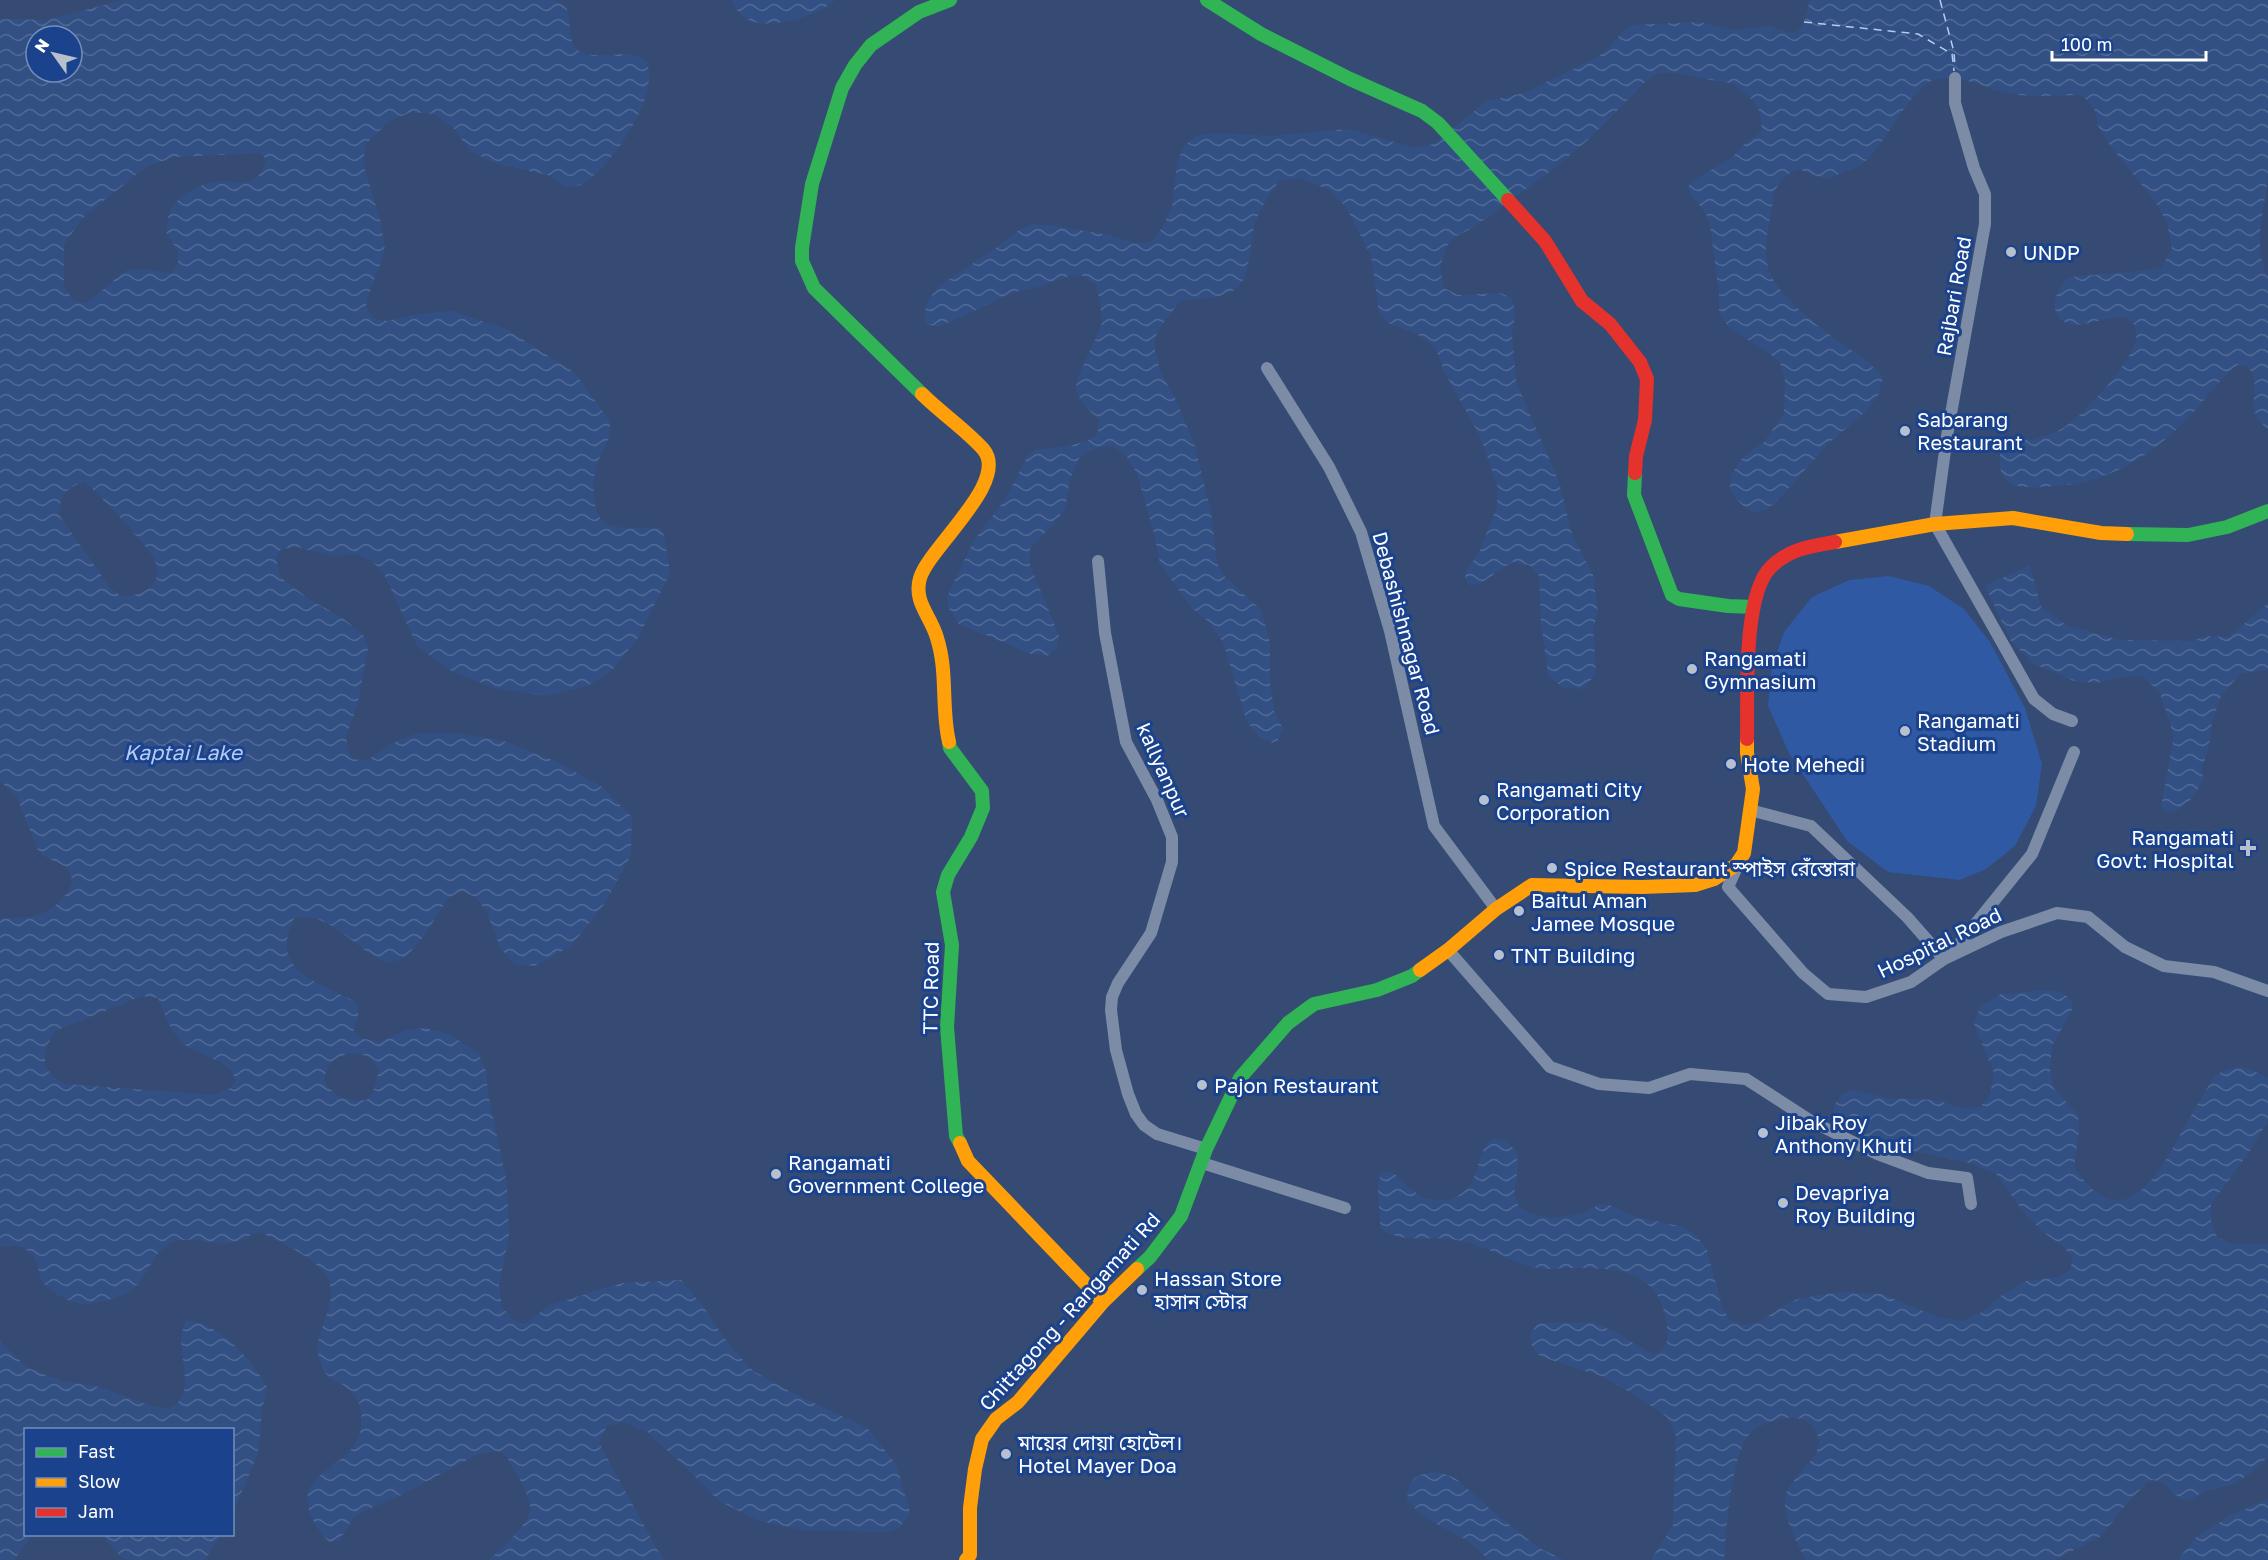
<svg xmlns="http://www.w3.org/2000/svg" width="2268" height="1560" font-family="'Golos Text','Noto Sans Bengali',sans-serif">
<style>
.grass{fill:#3059a3}
.water{fill:url(#water-waves);fill-rule:evenodd}
.lines{fill:none;stroke-linecap:round;stroke-linejoin:round}
.ferry{stroke:#b4ccf4;stroke-width:1.5;stroke-dasharray:8 6;stroke-linecap:butt}
.street{stroke:#7c8ca7;stroke-width:12}
.fast{stroke:#30b455;stroke-width:14}
.slow{stroke:#ff9f0a;stroke-width:14}
.jam{stroke:#e5322d;stroke-width:14}
.poi-dot{fill:#b8c0ce;stroke:#1b438d;stroke-width:2}
.labels{text-anchor:middle;dominant-baseline:central;stroke-width:6;stroke-linejoin:round;paint-order:stroke}
.poi-label{font-size:20px;fill:#fff;stroke:#1b438d;text-anchor:start}
.street-label{font-size:20px;fill:#fff;stroke:#1b438d}
.water-label{font-size:21px;font-style:italic;fill:#b4ccf4;stroke:#1b438d}
</style>
<defs>
<pattern id="water-waves" width="16" height="10" patternUnits="userSpaceOnUse" patternTransform="scale(1.5)"><rect width="16" height="10" fill="#325084"/><path d="M0 5q4-4 8 0t8 0" fill="none" stroke="#516a96"/></pattern>
</defs>
<rect width="100%" height="100%" fill="#354b73"/>
<path class="grass" d="M1889,576L1929,586L1964,609L1990,642L2025,708L2042,764L2036,806L2015,846L1986,869L1960,880L1888,872L1847,841L1789,753L1768,706L1772,667L1784,632L1812,597L1849,580Z"/>
<path class="water" d="M123,0H553L565,5C572,18 567,33 574,46C583,61 612,53 628,54C634,54 640,58 646,60C662,93 613,165 584,183C579,186 573,187 566,187L548,175L497,164L470,151L453,127L434,114L411,112L388,122L366,144L363,163L381,223L385,251L367,299L366,307L375,319L388,321L412,315L452,311L508,330L575,373L608,419C616,436 600,451 596,468C592,483 591,517 608,525C620,530 645,526 660,528L664,535L670,573L638,638L613,669L588,686L545,696L495,688L453,672L417,646L385,576L371,560L354,554L334,556L297,547L281,549L276,558L280,577L309,599L344,619L364,636L368,648L357,707L346,736L348,751L354,759L366,761L391,744L418,733H452L501,740L558,762L602,787L632,817L631,855L605,903L571,946L535,966L515,964L500,948L487,912L475,897L462,891L448,898L424,936L405,958L387,963L367,952L336,928L316,918L295,917C271,963 303,977 341,995C348,998 356,1000 358,1009C360,1017 353,1024 354,1032L360,1038L379,1042L407,1030L425,1028L448,1034L478,1052L486,1071L488,1094L507,1184L509,1236L499,1285L502,1307L512,1319L525,1324L550,1305L622,1283L681,1280L702,1305L727,1342L753,1371L791,1392L867,1428L896,1464L910,1512L900,1527L890,1532L802,1530L759,1521L719,1501L678,1460L647,1432L623,1422L607,1426L599,1443L663,1560H489C500,1548 533,1523 530,1506C527,1488 514,1470 506,1455L495,1451L479,1454L397,1497L362,1512L352,1520L339,1541L329,1542C315,1529 298,1499 314,1482C330,1463 357,1456 361,1428C363,1408 360,1397 343,1385C339,1382 331,1380 328,1376C324,1373 321,1364 320,1360C315,1347 319,1338 323,1325C326,1315 331,1304 331,1294C334,1264 282,1243 259,1232C249,1235 239,1242 229,1243C209,1246 190,1234 171,1243C151,1253 149,1275 134,1288C124,1297 94,1305 82,1304C69,1302 50,1292 42,1281C39,1277 39,1269 37,1264C30,1246 17,1244 0,1247V918C35,920 57,914 73,882L68,868L44,856L38,850L17,797L0,781V19L46,20ZM36,36H72V72H36ZM260,153L266,159C265,170 258,180 246,182C239,184 230,181 223,181C204,181 176,195 169,214C167,220 167,227 166,232L178,251V264L171,273L140,269L125,271L87,303L74,301L64,287V244L83,218L144,168L174,157ZM84,482L95,491C107,504 152,550 156,563C162,588 143,594 123,597L111,589L59,515C60,495 65,488 84,482ZM142,996L158,998C165,1014 170,1032 183,1043C199,1057 230,1058 236,1081L229,1089L214,1095L65,1084L53,1077L45,1066V1050L55,1031ZM351,1053C366,1055 372,1056 379,1070L374,1089L367,1100C349,1102 331,1097 324,1079C329,1061 334,1058 351,1053Z
M731,0H835C821,15 775,28 754,22C742,18 736,10 731,0Z
M1810,0H2268C2268,57 2268,115 2268,172C2267,207 2250,242 2268,277V430C2264,426 2258,420 2256,415C2249,397 2265,370 2239,364C2219,378 2206,399 2189,417C2153,455 2107,484 2054,486C2039,487 2021,490 2009,482C1996,474 1999,451 2004,439C2015,434 2026,442 2036,439C2045,436 2058,432 2066,426C2087,411 2129,366 2136,340C2137,334 2135,328 2133,322C2130,321 2128,319 2125,318C2105,313 2072,337 2058,316C2054,311 2054,301 2057,294C2059,286 2064,281 2071,277L2150,270L2162,267L2172,248L2167,223L2155,201L2111,147L2098,126L2094,108L2082,95C2061,95 2039,97 2018,95C1992,92 1965,74 1938,79C1911,83 1887,145 1863,163C1852,170 1837,175 1825,179L1798,169C1775,179 1775,190 1771,213C1768,231 1763,249 1768,267C1774,293 1816,325 1837,340C1855,353 1869,360 1883,378L1878,396L1864,413L1830,442L1777,501L1765,510L1754,512L1744,507L1735,497L1730,487L1731,475L1743,457L1764,442L1784,413L1785,380L1780,363L1768,352L1729,328L1719,313V294L1710,224L1706,214L1689,191V185L1696,179L1733,157L1743,145L1760,133L1762,129L1759,110L1755,102L1733,84L1674,73H1659L1647,80L1590,138L1556,167L1474,227L1453,238L1446,247L1440,268L1444,288L1458,295L1500,293L1512,298L1515,314L1512,335L1516,382L1559,482L1572,534L1593,575L1598,613L1593,628L1596,674L1583,689L1562,687L1548,675L1541,622L1539,576L1529,565L1512,562L1481,583L1470,586L1465,578L1467,569L1479,553L1497,506L1498,488L1480,436L1445,373L1435,347L1420,336L1388,323L1379,313L1371,256L1346,207L1329,190L1300,178L1279,181C1269,195 1259,210 1254,227C1250,242 1250,274 1239,286C1226,299 1198,298 1180,301L1161,326L1155,338V351L1161,373L1176,400L1195,446L1211,512L1217,563L1223,575L1261,610L1270,642V682L1274,711L1283,729L1278,740L1272,743L1260,737L1247,722L1223,642L1209,622L1192,608L1160,564L1155,537L1137,473L1124,453L1112,446L1098,447L1080,456L1070,479L1065,509L1051,527L1030,548V565L1059,635L1057,648L1047,656L1031,654L959,624L950,611L947,597L973,542L1006,498L1027,457L1035,450L1069,446L1087,441L1097,435L1100,421C1088,408 1073,398 1077,380L1102,323L1100,301L1096,285L1081,275L1069,276L1046,285L1015,292L938,327L927,324L924,317L927,302L939,286L996,248L1019,230L1033,224L1049,225L1109,235L1131,242L1145,244L1152,241L1162,228L1172,207L1177,163L1184,146L1196,136L1217,133L1271,136L1349,129L1415,148L1434,144L1487,101L1524,93L1599,56L1613,44L1622,32L1632,25L1699,22L1735,30L1769,26L1790,33L1798,31L1804,22Z
M2030,565L2041,607L2066,625L2120,640L2190,641L2207,636L2229,637L2268,603V670L2240,674L2221,696L2212,722L2209,746L2201,771L2204,779C2195,795 2186,810 2167,813L2161,807L2174,736L2160,693L2143,676L2121,677L2097,683L2074,681L2032,663L2011,641L1985,586Z
M2047,990L2060,992L2070,998L2073,1008L2052,1046L2050,1071L2054,1089L2078,1115L2079,1133L2074,1167C2125,1244 2161,1170 2188,1121C2196,1106 2205,1092 2214,1077C2235,1062 2246,1066 2268,1078V1121L2248,1154L2211,1204V1223L2217,1237L2231,1244H2268V1457L2251,1473L2234,1484L2205,1491L2192,1499L2182,1500L2163,1483L2154,1480L2148,1481L2124,1507L2101,1536L2055,1560H1805C1798,1543 1783,1518 1785,1500C1786,1474 1838,1454 1811,1425C1802,1416 1789,1416 1777,1420C1769,1422 1758,1426 1752,1431C1731,1451 1726,1530 1724,1560H1651L1673,1525L1676,1436L1667,1417L1640,1398L1604,1377L1542,1357C1528,1347 1527,1334 1539,1323L1593,1322L1617,1333L1654,1355C1672,1346 1668,1333 1665,1316C1656,1266 1605,1268 1565,1268C1556,1268 1546,1270 1537,1268C1507,1262 1481,1242 1450,1239C1429,1236 1396,1244 1380,1227C1381,1208 1374,1190 1381,1174L1390,1171C1402,1178 1411,1191 1423,1197C1430,1200 1443,1201 1450,1199C1485,1188 1471,1156 1493,1138L1505,1141L1517,1151L1518,1168L1514,1194L1519,1207L1529,1213L1551,1218L1582,1214L1598,1205L1607,1204L1637,1217L1683,1227L1696,1235L1707,1250L1722,1307L1730,1320L1744,1325L1762,1321L1779,1308L1798,1299L1836,1292L1882,1294L1938,1317L1962,1321L1981,1313L2002,1295L2026,1281L2059,1277L2071,1270L2072,1258L2064,1247L2044,1233L2022,1210L1996,1174L1969,1163L1894,1147L1863,1135L1841,1122L1833,1114L1835,1104L1843,1094L1854,1090L1887,1098L1936,1100L1962,1108L1980,1107L1990,1095L1994,1073L1974,1024L1980,1007L2001,994Z
M186,1321C218,1320 253,1362 267,1387L262,1411L258,1453L233,1513L232,1430H26V1534L33,1535L14,1560H0V1342L28,1368L61,1381L100,1387L152,1406L168,1409L176,1405C179,1402 182,1397 183,1393C190,1369 174,1344 186,1321Z
M1436,1471L1455,1478L1495,1513L1537,1547L1564,1560H1489L1470,1542L1427,1519L1407,1501C1409,1478 1414,1476 1436,1471Z
M2268,1499V1560H2178L2195,1538L2231,1515Z
M101,1535H221L205,1560H129L121,1557Z"/>
<g class="lines">
<path class="ferry" d="M1940,0L1954,52L1955,68
M1804,22L1918,34L1952,54L1954,71"/>
<path class="street" d="M1955,78V103L1974,168L1985,194V224L1947,436L1935,524L2034,699L2053,714L2072,721
M1267,368L1329,467L1361,532L1390,631L1434,826L1496,909
M1098,561L1105,633L1126,742L1157,800L1172,837V862L1151,933L1118,983L1112,997L1111,1010L1116,1050L1128,1094L1136,1114L1144,1125L1157,1134L1206,1149
M1750,810L1811,826L1907,917L1944,959
M1737,867L1728,887L1803,973L1828,994L1866,997L1911,982L1944,959L2001,932L2057,913L2088,917L2125,947L2164,966L2214,972L2268,991
M1448,950L1550,1067L1599,1084L1649,1088L1690,1074L1746,1079L1811,1121L1877,1154L1928,1173L1967,1178L1971,1204
M1951,954L2032,854L2074,752
M1202,1163L1345,1208"/>
<path class="fast" d="M1207,0L1261,34L1350,79L1422,111L1438,123L1508,200
M922,394L814,288L802,261V248L812,184L842,88L855,65L871,45L919,12L950,0
M1635,473L1634,495L1672,595L1679,599L1728,606L1753,607
M2127,534L2188,535L2227,527L2268,511
M949,742L950,748L982,791L983,808L971,837L948,875L943,892L952,945L947,1027L956,1136L960,1143
M1137,1269L1150,1257L1181,1216L1206,1149L1240,1078L1288,1023L1314,1004L1377,990L1412,976L1420,970"/>
<path class="slow" d="M922,394C941,413 965,429 983,449C1011,481 930,546 920,578C913,602 931,616 937,638C948,672 941,708 949,742
M1835,542L1935,524L2013,518L2101,533L2127,534
M1420,970L1448,950L1496,909L1532,885L1642,887L1695,885L1714,879L1736,865L1744,853L1753,789L1747,753V739
M960,1143L968,1161L1103,1302
M966,1560L970,1555V1508L975,1469L982,1439L996,1419L1018,1402L1103,1302L1137,1269"/>
<path class="jam" d="M1508,200L1545,241L1582,301L1610,324L1640,362L1647,379L1645,420L1636,456L1635,473
M1747,739C1748,699 1742,595 1771,567C1789,549 1811,546 1835,542"/>
</g>
<g class="poi-dot">
<circle cx="2011" cy="252" r="6"/>
<circle cx="1905" cy="431" r="6"/>
<circle cx="1692" cy="669" r="6"/>
<circle cx="1905" cy="731" r="6"/>
<circle cx="1731" cy="764" r="6"/>
<circle cx="1484" cy="800" r="6"/>
<path d="M2245 839h6v6h6v6h-6v6h-6v-6h-6v-6h6z"/>
<circle cx="1552" cy="868" r="6"/>
<circle cx="1519" cy="911" r="6"/>
<circle cx="1499" cy="955" r="6"/>
<circle cx="1202" cy="1085" r="6"/>
<circle cx="1763" cy="1133" r="6"/>
<circle cx="776" cy="1174" r="6"/>
<circle cx="1783" cy="1203" r="6"/>
<circle cx="1142" cy="1290" r="6"/>
<circle cx="1006" cy="1454" r="6"/>
</g>
<g class="labels">
<g class="poi-label">
<text x="2023" y="252">UNDP</text>
<text x="1917" y="419">Sabarang<tspan x="1917" dy="23">Restaurant</tspan></text>
<text x="1704" y="658">Rangamati<tspan x="1704" dy="23">Gymnasium</tspan></text>
<text x="1917" y="720">Rangamati<tspan x="1917" dy="23">Stadium</tspan></text>
<text x="1743" y="764">Hote Mehedi</text>
<text x="1496" y="789">Rangamati City<tspan x="1496" dy="23">Corporation</tspan></text>
<text x="2234" y="837" text-anchor="end">Rangamati<tspan x="2234" dy="23">Govt: Hospital</tspan></text>
<text x="1564" y="868">Spice Restaurant স্পাইস রেঁস্তোরা</text>
<text x="1531" y="900">Baitul Aman<tspan x="1531" dy="23">Jamee Mosque</tspan></text>
<text x="1511" y="955">TNT Building</text>
<text x="1214" y="1085">Pajon Restaurant</text>
<text x="1775" y="1122">Jibak Roy<tspan x="1775" dy="23">Anthony Khuti</tspan></text>
<text x="788" y="1162">Rangamati<tspan x="788" dy="23">Government College</tspan></text>
<text x="1795" y="1192">Devapriya<tspan x="1795" dy="23">Roy Building</tspan></text>
<text x="1154" y="1278">Hassan Store<tspan x="1154" dy="23">হাসান স্টোর</tspan></text>
<text x="1018" y="1442">মায়ের দোয়া হোটেল।<tspan x="1018" dy="23">Hotel Mayer Doa</tspan></text>
</g>
<g class="street-label">
<text transform="translate(1953 296) rotate(-80)">Rajbari Road</text>
<text transform="translate(1407 633) rotate(75)">Debashishnagar Road</text>
<text transform="translate(1164 770) rotate(66)">kallyanpur</text>
<text transform="translate(1939 942) rotate(-26)">Hospital Road</text>
<text transform="translate(930 988) rotate(-89)">TTC Road</text>
<text transform="translate(1069 1311) rotate(-48)">Chittagong - Rangamati Rd</text>
</g>
<g class="water-label">
<text x="183" y="752">Kaptai Lake</text>
</g>
</g>
<rect x="24" y="1428" width="210" height="108" fill="#1b438d" stroke="#768ebb" stroke-width="1.5"/>
<rect x="36" y="1448" width="30" height="9" fill="#30b455" stroke="#768ebb" stroke-width="1.5"/>
<text x="78" y="1458" font-size="18" fill="#ffffff">Fast</text>
<rect x="36" y="1478" width="30" height="9" fill="#ff9f0a" stroke="#768ebb" stroke-width="1.5"/>
<text x="78" y="1488" font-size="18" fill="#ffffff">Slow</text>
<rect x="36" y="1508" width="30" height="9" fill="#e5322d" stroke="#768ebb" stroke-width="1.5"/>
<text x="78" y="1518" font-size="18" fill="#ffffff">Jam</text>
<g transform="translate(54 54) rotate(304)"><circle r="28" fill="#1b438d" stroke="#768ebb" stroke-width="1.5"/>
<path d="M0-4.5L10 22L0 15L-10 22Z" fill="#b8c0ce"/>
<text y="-9" font-size="16" font-weight="bold" text-anchor="middle" fill="#ffffff">N</text>
</g>
<path d="M2052 51v9h154v-9" fill="none" stroke="#ffffff" stroke-width="3"/>
<text x="2061" y="51" font-size="18" fill="#ffffff" stroke="#1b438d" stroke-width="4.5" paint-order="stroke">100 m</text>
</svg>
